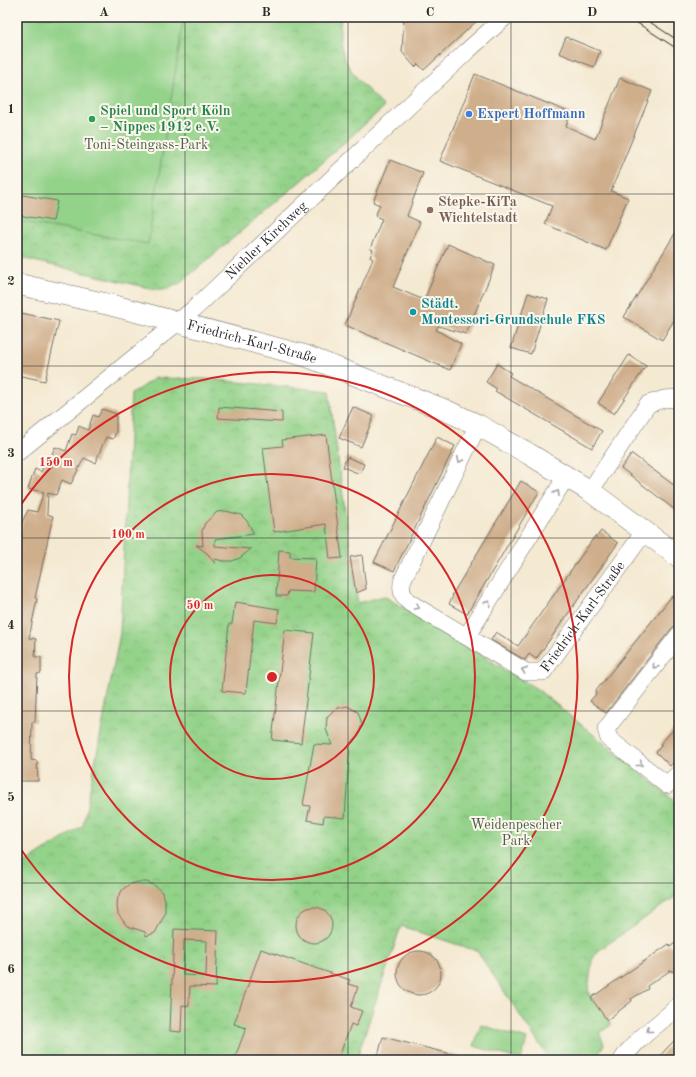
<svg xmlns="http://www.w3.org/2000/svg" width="696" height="1077" font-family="'Old Standard TT',serif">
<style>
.park{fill:url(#park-crowns);stroke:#5f7e5a}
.pitch{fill:#93d289;stroke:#5f7e5a}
.building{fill:#cfae8b;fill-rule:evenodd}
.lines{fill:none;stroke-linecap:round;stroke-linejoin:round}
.minor-casing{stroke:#716e65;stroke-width:18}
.major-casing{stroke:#716e65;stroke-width:22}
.minor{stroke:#fff;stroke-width:17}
.major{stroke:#fff;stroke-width:21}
.tram{stroke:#2b2b2b;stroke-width:1}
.oneway{stroke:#a0a0a0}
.grid{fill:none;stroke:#2b2b2b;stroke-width:1;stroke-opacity:0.55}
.ring{fill:none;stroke:#d62828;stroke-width:2}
.shop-dot{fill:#3f7fe0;stroke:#fbf7ec;stroke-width:1.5}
.leisure-dot{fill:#2e9e5b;stroke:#fbf7ec;stroke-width:1.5}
.education-dot{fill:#8d6e63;stroke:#fbf7ec;stroke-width:1.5}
.culture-dot{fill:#0f9aa8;stroke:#fbf7ec;stroke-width:1.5}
.labels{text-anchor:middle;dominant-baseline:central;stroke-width:4;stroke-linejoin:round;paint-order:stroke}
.leisure-label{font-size:14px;font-weight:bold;fill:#27864d;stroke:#fbf7ec;text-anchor:start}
.shop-label{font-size:14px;font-weight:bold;fill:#366cbe;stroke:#fbf7ec;text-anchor:start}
.park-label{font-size:14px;fill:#4a5d47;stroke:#fbf7ec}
.education-label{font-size:14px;font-weight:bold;fill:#785e54;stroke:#fbf7ec;text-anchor:start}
.street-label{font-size:14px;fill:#2b2b2b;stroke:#fbf7ec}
.culture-label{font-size:14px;font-weight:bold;fill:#0d838f;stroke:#fbf7ec;text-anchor:start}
.centre{fill:#d62828;stroke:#fbf7ec;stroke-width:2}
.ring-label{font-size:12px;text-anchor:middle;font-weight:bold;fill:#d62828;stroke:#fbf7ec;stroke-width:4;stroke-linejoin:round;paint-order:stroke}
.neatline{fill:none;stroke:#2b2b2b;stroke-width:1.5}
.grid-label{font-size:13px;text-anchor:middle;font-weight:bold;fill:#2b2b2b}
</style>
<defs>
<pattern id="park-crowns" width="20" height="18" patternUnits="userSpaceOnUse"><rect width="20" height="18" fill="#93d289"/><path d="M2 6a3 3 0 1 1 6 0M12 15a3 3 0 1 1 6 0" fill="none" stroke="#7fb476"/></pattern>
</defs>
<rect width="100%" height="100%" fill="#fbf7ec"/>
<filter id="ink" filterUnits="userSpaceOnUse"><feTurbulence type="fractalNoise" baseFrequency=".025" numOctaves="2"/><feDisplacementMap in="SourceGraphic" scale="8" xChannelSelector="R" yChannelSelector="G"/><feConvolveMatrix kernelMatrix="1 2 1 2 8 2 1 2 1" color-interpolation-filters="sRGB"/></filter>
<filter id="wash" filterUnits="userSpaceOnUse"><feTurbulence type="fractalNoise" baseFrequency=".012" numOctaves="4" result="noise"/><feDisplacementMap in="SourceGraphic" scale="16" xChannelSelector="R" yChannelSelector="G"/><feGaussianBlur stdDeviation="0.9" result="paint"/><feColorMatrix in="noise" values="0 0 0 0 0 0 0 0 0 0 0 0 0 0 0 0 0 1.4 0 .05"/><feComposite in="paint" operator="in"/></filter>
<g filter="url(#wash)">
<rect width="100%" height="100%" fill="#f4e9d1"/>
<path class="park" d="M17,17H341C335,63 355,76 384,107L303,179L180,283L168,289H154L17,257Z
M155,378L207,379L329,391L351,556H350L358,603L384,596L537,689L679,804V894L598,951L592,960L588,992L611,1025L599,1033L604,1044L595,1060H550L477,951L401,926L356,1060H17V868L83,826L120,633L131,394Z"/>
<path class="pitch" d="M17,17H184L148,244L17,221Z
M481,1025L527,1039L521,1060L474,1046Z"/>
<g id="blocks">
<path class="building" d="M404,17H481L424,70L418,64L415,67L402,52Z
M566,37L600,51L594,67L559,53Z
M475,74L571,113L566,126L595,139L620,78L652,91L611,191L628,198L606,250L545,224L552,206L440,161Z
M390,160L423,173L407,216L420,222L393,287L424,300L448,244L495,265L466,334L438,326L436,330L461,344L450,370L345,325L373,259L370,257L373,250L370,249L382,219L375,216L380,205L373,202Z
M17,194L57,201L53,221L17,215Z
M679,227V312L662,340L624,317Z
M528,293L548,299L531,354L511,348Z
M21,313L59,321L45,381L17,375V332Z
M629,355L646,366L614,414L598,403Z
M497,364L511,373L509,376L602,431L592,448L495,391L497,389L486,382Z
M219,407L282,412V422L218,418Z
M353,407L374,416L361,447L339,438Z
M102,409L116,414V432L113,439L106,437L95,463L84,458L71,484L62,480L56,495L48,493L47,514L53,516L35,598L37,599L29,638L36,639L35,657H41V673L37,674L35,722H32L31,760L37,761L38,781H17V541L23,520L28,510L37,512L44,492L28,489L35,469L41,472L47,457L50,458L55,447L66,451L72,434L76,435L79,426L88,430L93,415L98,417Z
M326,435L342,558L330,559L326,524L274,532L263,448L283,446L282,440Z
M437,437L455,446L394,571L374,562Z
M632,454L679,489V513L621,468Z
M347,457L364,464L360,474L343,467Z
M521,481L539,492L467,614L449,604L453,596L452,595Z
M226,511L241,515L247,521L254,534L215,539V546L251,549L240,558L232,561H223L215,559V564L208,554L196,545L203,546L202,531L205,523L217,512Z
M601,531L618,543L536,659L529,654L525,660L491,640L496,632L518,646L595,536L596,538Z
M279,550L290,551V557L316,558L314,592L288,591L287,596H276Z
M362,555L366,589L356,593L350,557Z
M672,596L679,600V622L671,629L606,713L590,701L596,694L595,692Z
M235,602L279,609L277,623L254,620L246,693L222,691L229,624H232Z
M285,630L314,633L301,743L272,740Z
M347,706L358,712L362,724L358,736L350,743L345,818L324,816L323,823L307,820L310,806L303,805L314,744L332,745L326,729L327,717L335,709Z
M673,730L679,736V756L670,766L656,752L662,745L660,744Z
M138,882H147L154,885L161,891L165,899V914L155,933L146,936L145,932L127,926L118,914L117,905L118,897L123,889L130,884Z
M296 925a18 18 0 1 1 36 0a18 18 0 1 1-36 0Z
M174,929L218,931L216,987L190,986L189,1006L182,1005L181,1032L170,1031ZM184,940L207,941L206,976L183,975Z
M679,940V967L672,972L671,970L647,986L648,989L631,999L632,1001L607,1020L591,998L669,944L670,947Z
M261,949L350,980L348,984L358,987L351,1007L362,1011L356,1026L351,1024L338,1060H281L270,1056L269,1060H234L246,1028L234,1024Z
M397 973a22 22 0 1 1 44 0a22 22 0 1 1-44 0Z
M679,1036V1060H657L666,1049Z
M383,1037L459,1056V1060H377Z"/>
</g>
</g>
<g filter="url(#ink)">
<use href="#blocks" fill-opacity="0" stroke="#716e65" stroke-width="1"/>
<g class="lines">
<g class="minor-casing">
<g id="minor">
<path id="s1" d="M478,425L403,579C400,588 402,597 410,603L526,672H543L645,531"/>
<path id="s2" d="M17,453L195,308L466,52L505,17"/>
<path d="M590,491L648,404L664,399L679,398"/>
<path d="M679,635L606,729L609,739L667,785L679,773"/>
<path d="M467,636L566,477"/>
<path d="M622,1060C637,1037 660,1024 679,1005"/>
</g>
</g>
<g class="major-casing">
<g id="major">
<path id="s3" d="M17,284L111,305L306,356L445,410L478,425L529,454L590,491L679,557"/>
</g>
</g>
<use href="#minor" class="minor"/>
<use href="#major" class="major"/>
<path class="tram" d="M628,17L679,50
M642,17L679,41"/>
</g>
<defs><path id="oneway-chevron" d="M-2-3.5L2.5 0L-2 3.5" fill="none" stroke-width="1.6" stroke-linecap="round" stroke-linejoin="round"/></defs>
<g class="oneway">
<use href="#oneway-chevron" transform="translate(460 460) rotate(116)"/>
<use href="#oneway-chevron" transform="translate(557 493) rotate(-59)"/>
<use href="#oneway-chevron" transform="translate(488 603) rotate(-58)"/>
<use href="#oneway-chevron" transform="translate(417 607) rotate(30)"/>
<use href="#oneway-chevron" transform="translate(655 666) rotate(128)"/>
<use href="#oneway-chevron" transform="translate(524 670) rotate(-160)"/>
<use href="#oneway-chevron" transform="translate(640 764) rotate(38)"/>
<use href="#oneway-chevron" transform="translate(649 1030) rotate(141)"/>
</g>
</g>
<path class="grid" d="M185,17V1060M348,17V1060M511,17V1060M17,194H679M17,366H679M17,538H679M17,711H679M17,883H679"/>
<g class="ring">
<circle cx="272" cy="677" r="102"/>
<circle cx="272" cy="677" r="203"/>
<path d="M18 509A305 305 0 1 1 18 845"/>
</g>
<circle class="shop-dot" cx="469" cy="114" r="4"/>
<circle class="leisure-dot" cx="92" cy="119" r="4"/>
<circle class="education-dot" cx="430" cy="210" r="4"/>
<circle class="culture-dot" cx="413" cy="312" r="4"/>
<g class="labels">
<g class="leisure-label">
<text x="100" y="111">Spiel und Sport Köln<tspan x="100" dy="16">– Nippes 1912 e.V.</tspan></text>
</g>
<g class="shop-label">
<text x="477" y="114">Expert Hoffmann</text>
</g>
<g class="park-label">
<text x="146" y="145">Toni-Steingass-Park</text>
<text x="516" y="825">Weidenpescher<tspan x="516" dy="16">Park</tspan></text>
</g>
<g class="education-label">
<text x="438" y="202">Stepke-KiTa<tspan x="438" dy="16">Wichtelstadt</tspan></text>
</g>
<g class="street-label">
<text stroke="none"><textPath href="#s2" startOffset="328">Niehler Kirchweg</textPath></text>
<text stroke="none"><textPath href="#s3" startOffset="242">Friedrich-Karl-Straße</textPath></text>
<text stroke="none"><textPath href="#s1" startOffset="418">Friedrich-Karl-Straße</textPath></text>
</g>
<g class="culture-label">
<text x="421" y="304">Städt.<tspan x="421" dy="16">Montessori-Grundschule FKS</tspan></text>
</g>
</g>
<circle cx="272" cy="677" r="6" class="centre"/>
<g class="ring-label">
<text x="56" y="466">150 m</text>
<text x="128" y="538">100 m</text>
<text x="200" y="609">50 m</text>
</g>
<rect width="696" height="1077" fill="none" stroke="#fbf7ec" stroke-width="44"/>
<rect x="22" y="22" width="652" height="1033" class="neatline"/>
<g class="grid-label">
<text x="104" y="16">A</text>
<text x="266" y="16">B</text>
<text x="430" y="16">C</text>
<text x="592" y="16">D</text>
<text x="11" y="113">1</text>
<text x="11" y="285">2</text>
<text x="11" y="457">3</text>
<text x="11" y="629">4</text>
<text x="11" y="801">5</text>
<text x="11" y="973">6</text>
</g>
</svg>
